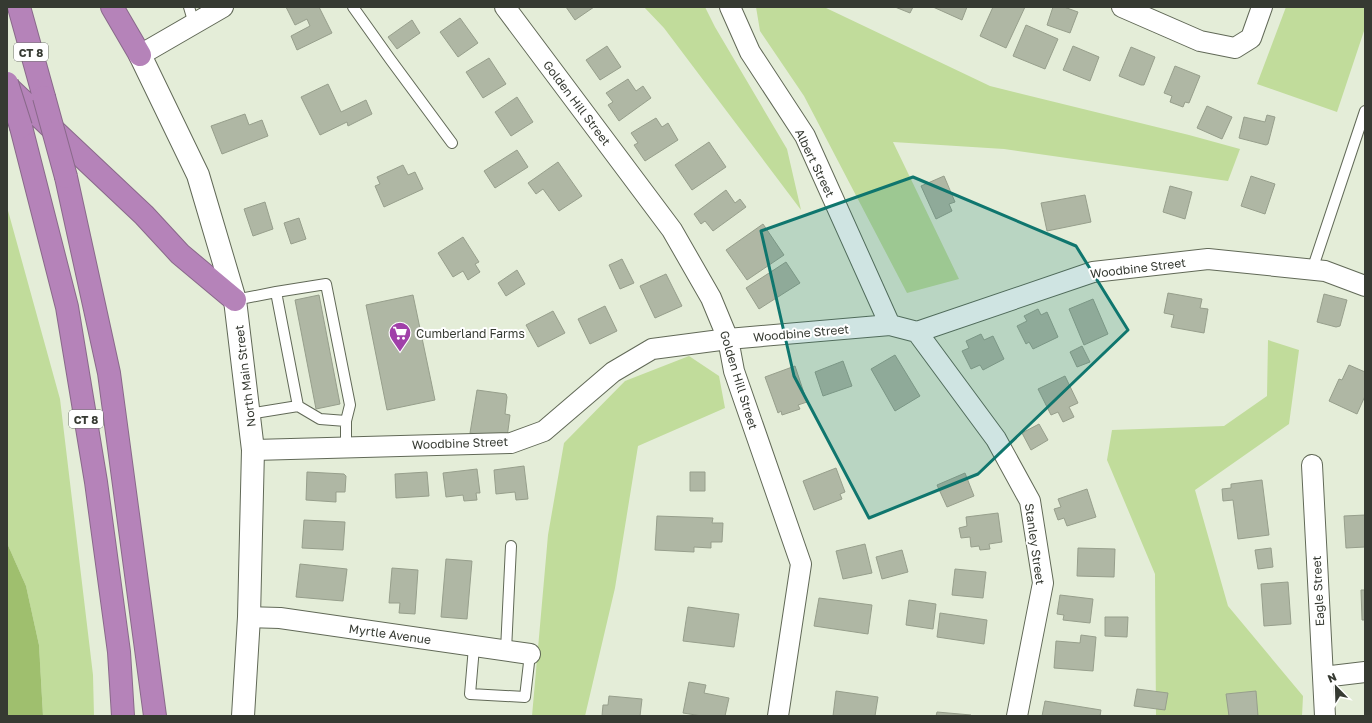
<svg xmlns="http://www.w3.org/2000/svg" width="1372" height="723" font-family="'Golos Text',sans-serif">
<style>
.green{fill:#c1dc9b}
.water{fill:#9fbf6e}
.building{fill:#afb7a4;stroke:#979f8c}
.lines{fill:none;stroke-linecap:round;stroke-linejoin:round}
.service-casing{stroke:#616957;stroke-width:12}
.minor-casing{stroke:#616957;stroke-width:22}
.secondary-casing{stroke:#616957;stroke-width:24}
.motorway-casing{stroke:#89698a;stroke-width:24}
.service{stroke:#fff;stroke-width:10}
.minor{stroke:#fff;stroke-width:20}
.secondary{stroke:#fff;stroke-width:22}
.motorway{stroke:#b583b9;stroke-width:22}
.motorway-bridge-casing{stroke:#89698a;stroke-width:24;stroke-linecap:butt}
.motorway-bridge{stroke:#b583b9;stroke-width:22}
.marked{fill:#0f766e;fill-opacity:0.2;stroke:#0f766e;stroke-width:3;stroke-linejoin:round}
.labels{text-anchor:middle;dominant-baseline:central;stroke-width:4;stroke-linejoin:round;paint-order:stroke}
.shield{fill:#fff;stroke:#727570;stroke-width:1}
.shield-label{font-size:11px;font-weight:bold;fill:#363a32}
.street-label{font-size:12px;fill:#363a32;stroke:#fff}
.poi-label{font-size:12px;fill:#363a32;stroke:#fff;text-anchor:start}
</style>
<rect width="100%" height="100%" fill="#e4edd8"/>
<path class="green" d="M644,7H705L715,27L787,149L801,210L664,28Z
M756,7H824L990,86L1189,135L1240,149L1228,181L1004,149L893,142L959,279L907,293L804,96L760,31Z
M1286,7H1365V28L1337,112L1257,84Z
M7,207L60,399L93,675L94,716H43L39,645L26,586L7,543Z
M1268,340L1299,350L1289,424L1195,490L1228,606L1303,696L1302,716H1156L1155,574L1107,460L1112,430L1224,426L1267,396Z
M689,356L719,376L725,408L638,446L615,588L585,716H532L548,535L564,443L625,381Z"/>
<path class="water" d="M7,543L26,586L39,645L43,716H7Z"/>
<path class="building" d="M286,7H319L332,33L297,50L291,36L310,26L307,19L295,25Z
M566,7H594L575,20Z
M895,7H913L910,13Z
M933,7H967L962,20Z
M993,7H1025L1006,48L980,36Z
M1053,7H1064L1078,12L1070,33L1047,25Z
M460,18L478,43L458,57L440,32Z
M412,20L420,33L397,49L388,37Z
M1026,25L1058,39L1045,69L1013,56Z
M607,46L621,67L600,80L586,60Z
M1073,46L1099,57L1090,81L1063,70Z
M1131,47L1155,57L1144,85H1141L1119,76Z
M489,58L506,84L483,98L466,72Z
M1175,66L1200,76L1189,103L1185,102L1183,107L1170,102L1172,96L1164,93Z
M628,79L636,91L643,86L651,98L619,121L608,105L613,102L606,93Z
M328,84L341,112L366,100L372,114L348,126L347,122L320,135L301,97Z
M517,97L533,122L511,136L495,112Z
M1207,106L1232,117L1222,139L1197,128Z
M245,114L249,125L262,120L268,136L222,154L211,126Z
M1267,115L1275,117L1268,144L1266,145L1239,138L1244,117L1265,122Z
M656,118L662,127L668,123L678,140L645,161L634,145L638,143L631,133Z
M709,142L726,167L692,190L675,165Z
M517,150L528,167L495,188L484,171Z
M558,162L582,196L559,211L543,189L536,194L528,183Z
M403,165L408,175L415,172L423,189L384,207L375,186L380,184L377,177Z
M944,176L955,202L949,204L952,211L936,219L921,186Z
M1251,176L1275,184L1265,214L1241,206Z
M1170,186L1192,192L1185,219L1163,212Z
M726,190L735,203L740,199L746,207L713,231L705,221L701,224L694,214Z
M1085,195L1091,222L1047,231L1041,203Z
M265,202L273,229L253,236L244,209Z
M299,218L306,239L291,244L284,223Z
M763,224L784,255L747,280L726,250Z
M463,237L479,262L475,264L480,272L468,280L463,271L453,277L438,253Z
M622,259L634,283L620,289L609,265Z
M786,262L800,283L759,309L746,288Z
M517,270L525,284L506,296L498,283Z
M666,274L682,306L655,318L640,286Z
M1168,293L1202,299L1200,308L1208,309L1204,333L1171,327L1174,315L1164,313Z
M1324,294L1347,300L1340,326L1336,327L1317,322Z
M319,295L340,404L316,409L295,300Z
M413,295L435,400L387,410L366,305Z
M1093,299L1108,334L1084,345L1069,309Z
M605,306L617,331L590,344L578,319Z
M1038,309L1041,315L1047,312L1058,337L1033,349L1029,342L1026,344L1017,326L1027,321L1024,316Z
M553,311L565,333L538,347L526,325Z
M981,334L984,340L993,336L1004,359L983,370L980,365L971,369L962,351L969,348L966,341Z
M1082,346L1090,362L1077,367L1070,352Z
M895,355L920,396L895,411L871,369Z
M843,361L852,386L823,396L815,372Z
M1349,365L1365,372V396L1357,414L1329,401L1339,379L1342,380Z
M795,366L807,402L798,405L800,409L782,415L781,411L778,413L765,377Z
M1065,376L1078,403L1069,407L1074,417L1063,422L1058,412L1051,415L1038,389Z
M477,390L506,394L507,397L505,414L510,415L507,438L470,433Z
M1039,424L1048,440L1031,450L1022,433Z
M524,466L528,499L516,500L515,492L496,494L494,470Z
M836,468L845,492L840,494L842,499L814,510L803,481Z
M477,469L480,493H476L477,500L464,501L463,495L446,497L443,473Z
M307,472L344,474L346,476L345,492H336V502L306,500Z
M427,472L429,496L396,498L395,474Z
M690,472H705V491H690Z
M965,473L974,496L947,507L937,485Z
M1262,480L1269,535L1238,539L1233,500L1223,501L1222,489L1231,488V484Z
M1087,489L1096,517L1067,526L1064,518L1058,520L1054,509L1061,507L1058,499Z
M998,513L1002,542L989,544L990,549L980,550L979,546L971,547L970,537L961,538L959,528L967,526L966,517Z
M1365,515V547L1346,548L1344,516Z
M657,516L713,518L712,523H723L722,542H711V548L694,547V552L655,550Z
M304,520L345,522L343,550L302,548Z
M865,544L872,573L843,579L836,551Z
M1078,548L1115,549L1114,577L1077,576Z
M1271,548L1273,567L1258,569L1255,550Z
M902,550L908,572L882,579L876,557Z
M446,559L472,561L467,619L441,617Z
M300,564L347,569L343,601L296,597Z
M392,568L418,570L415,614L399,613L400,603H389Z
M955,569L986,572L983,598L952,595Z
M1288,582L1291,624L1264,626L1261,584Z
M1361,590H1365V620H1362Z
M1060,595L1093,599L1090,623L1063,620L1064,615L1057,614Z
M819,598L872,605L868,634L814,626Z
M909,600L936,604L933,629L906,625Z
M688,607L739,614L734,647L683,641Z
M940,613L987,620L984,644L937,637Z
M1105,617H1128L1127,637L1105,636Z
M1081,635L1096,637L1093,671L1054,668L1056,641L1080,643Z
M689,682L706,685L704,693L729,698L725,716H702L683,713Z
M1137,689L1168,693L1165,710L1134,706Z
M836,691L878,697L875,716H833Z
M1256,691L1258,716H1229L1226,694Z
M609,696L642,699L640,716H602L603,705H608Z
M1045,701L1101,710L1100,716H1042Z
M937,712L971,715V716H936Z"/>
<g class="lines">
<g class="service-casing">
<path id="service" d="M189,7L194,24
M353,7L390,59L452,143
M1312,270L1365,111
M276,292L326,284L350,405L346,421
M235,300L276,292L298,406L249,414
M298,406L320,419L346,421V447
M474,647L470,694L525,697L530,654
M506,650L511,546"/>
</g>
<g class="minor-casing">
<path id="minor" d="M505,7L672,230L711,298L728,339L734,371L801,564L778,716
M730,7L750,52L805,136L890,325
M1122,7L1200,41L1235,48L1251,38L1262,7
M140,55L223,7
M917,332L996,439L1030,501L1043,583L1017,716
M253,450L511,443L544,431L613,372L652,349L728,339L890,325L917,332L1093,272L1208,259L1325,271L1365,286
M1312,465L1325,716
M249,617L280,618L530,654
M1323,677L1365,672"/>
</g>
<g class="secondary-casing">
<path id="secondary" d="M140,55L198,175L235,300L253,450L249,617L243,716"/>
</g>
<g class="motorway-casing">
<path id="motorway" d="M19,7L44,97
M112,7L140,55
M7,86L144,215L180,254L235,300
M21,127L67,307L96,482L119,652L123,716
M66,177L109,373L155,716"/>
</g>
<use href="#service" class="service"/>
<use href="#minor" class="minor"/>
<use href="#secondary" class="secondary"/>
<use href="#motorway" class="motorway"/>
<g class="motorway-bridge-casing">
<path id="motorway-bridge" d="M7,83L21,127
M44,97L66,177"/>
</g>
<use href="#motorway-bridge" class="motorway-bridge"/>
</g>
<path class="marked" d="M913,177L1076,246L1128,330L978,474L869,518L794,376L761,231Z"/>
<defs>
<g id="supermarket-pin" transform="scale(1.15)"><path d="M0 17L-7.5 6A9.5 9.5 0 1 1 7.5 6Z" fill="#a040a9" stroke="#fff"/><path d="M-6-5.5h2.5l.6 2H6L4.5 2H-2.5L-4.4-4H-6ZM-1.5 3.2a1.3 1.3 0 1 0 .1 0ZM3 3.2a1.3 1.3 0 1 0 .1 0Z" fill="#fff"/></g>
</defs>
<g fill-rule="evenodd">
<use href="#supermarket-pin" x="400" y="333"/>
</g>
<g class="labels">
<g class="shield">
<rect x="14" y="43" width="34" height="18" rx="3"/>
<rect x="69" y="410" width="34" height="18" rx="3"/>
</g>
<g class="shield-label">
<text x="31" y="52">CT 8</text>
<text x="86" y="419">CT 8</text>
</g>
<g class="street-label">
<text transform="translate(577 103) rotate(53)">Golden Hill Street</text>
<text transform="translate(815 163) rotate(64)">Albert Street</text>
<text transform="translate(1138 268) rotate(-7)">Woodbine Street</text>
<text transform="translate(801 333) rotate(-5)">Woodbine Street</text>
<text transform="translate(245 376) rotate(-97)">North Main Street</text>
<text transform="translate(739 380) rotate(73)">Golden Hill Street</text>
<text transform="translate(460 443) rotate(-2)">Woodbine Street</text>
<text transform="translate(1035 544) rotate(82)">Stanley Street</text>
<text transform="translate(1318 591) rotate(-93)">Eagle Street</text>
<text transform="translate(390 634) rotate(8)">Myrtle Avenue</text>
</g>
<g class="poi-label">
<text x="416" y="333">Cumberland Farms</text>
</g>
</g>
<rect width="1372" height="723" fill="none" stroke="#363a32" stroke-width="16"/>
<g transform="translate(1336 687) rotate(337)" stroke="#ffffff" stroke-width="3" paint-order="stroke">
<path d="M0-3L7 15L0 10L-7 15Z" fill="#363a32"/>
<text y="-6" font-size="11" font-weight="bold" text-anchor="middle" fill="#363a32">N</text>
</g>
</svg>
